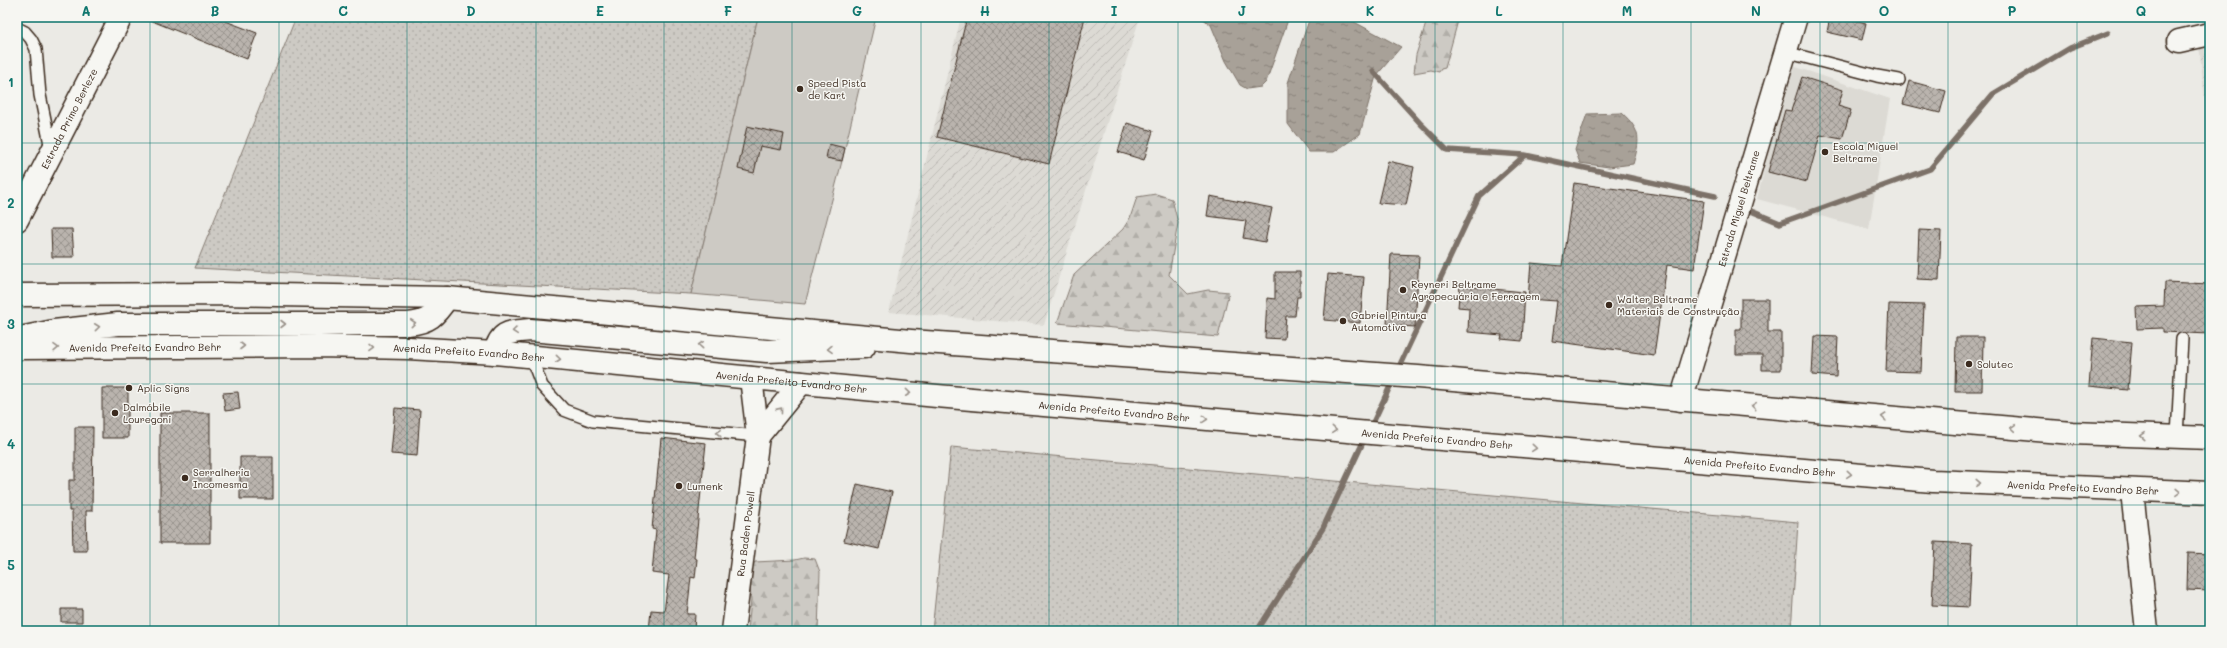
<svg xmlns="http://www.w3.org/2000/svg" width="2227" height="648" font-family="Mali,sans-serif">
<style>
.built{fill:#dcdad4}
.industrial{fill:url(#industrial-furrows)}
.grass{fill:url(#grass-dots);stroke:#847a71}
.forest{fill:url(#forest-firs);stroke:#847a71}
.pitch{fill:#cdcac4;stroke:#847a71}
.water{fill:url(#water-ripples);stroke:#7c7167}
.lines{fill:none;stroke-linecap:round;stroke-linejoin:round}
.stream{stroke:#7c7167;stroke-width:5.5}
.building{fill:url(#building-cross-hatch);stroke:#3b2a1e}
.lane-casing{stroke:#3b2a1e;stroke-width:14}
.street-casing{stroke:#3b2a1e;stroke-width:25}
.secondary-casing{stroke:#3b2a1e;stroke-width:25}
.highway-casing{stroke:#3b2a1e;stroke-width:25}
.lane{stroke:#f6f6f2;stroke-width:11}
.street{stroke:#f6f6f2;stroke-width:22}
.secondary{stroke:#f6f6f2;stroke-width:22}
.highway{stroke:#f6f6f2;stroke-width:22}
.oneway{stroke:#989088}
.grid{fill:none;stroke:#0f766e;stroke-width:1;stroke-opacity:0.55}
.poi-dot{fill:#3b2a1e;stroke:#f6f6f2;stroke-width:1.5}
.labels{text-anchor:middle;dominant-baseline:central;stroke-width:3;stroke-linejoin:round;paint-order:stroke}
.poi-label{font-size:10px;fill:#3b2a1e;stroke:#f6f6f2;text-anchor:start}
.street-label{font-size:10px;fill:#3b2a1e;stroke:#f6f6f2}
.neatline{fill:none;stroke:#0f766e;stroke-width:1.5}
.grid-label{font-size:13px;text-anchor:middle;font-weight:bold;fill:#0f766e}
</style>
<defs>
<pattern id="industrial-furrows" width="10" height="10" patternUnits="userSpaceOnUse"><rect width="10" height="10" fill="#dcdad4"/><path d="M-1 1l2-2M0 10L10 0M9 11l2-2" fill="none" stroke="#bebbb6"/></pattern>
<pattern id="grass-dots" width="8" height="8" patternUnits="userSpaceOnUse"><rect width="8" height="8" fill="#cdcac4"/><path d="M2 2h.1M6 6h.1" fill="none" stroke="#b1aea8" stroke-width="1.8" stroke-linecap="round"/></pattern>
<pattern id="forest-firs" width="22" height="20" patternUnits="userSpaceOnUse"><rect width="22" height="20" fill="#cdcac4"/><path d="M5 1l3.5 6h-7zM16 11l3.5 6h-7z" fill="#b1aea8"/></pattern>
<pattern id="water-ripples" width="26" height="14" patternUnits="userSpaceOnUse"><rect width="26" height="14" fill="#a8a198"/><path d="M2 4q2-2 4 0t4 0M15 11q2-2 4 0t4 0" fill="none" stroke="#8a837b"/></pattern>
<pattern id="building-cross-hatch" width="8" height="8" patternUnits="userSpaceOnUse"><rect width="8" height="8" fill="#bab4ae"/><path d="M0 0l8 8M0 8l8-8" fill="none" stroke="#98938d"/></pattern>
</defs>
<rect width="100%" height="100%" fill="#ebeae5"/>
<filter id="ink" filterUnits="userSpaceOnUse"><feTurbulence type="fractalNoise" baseFrequency=".025" numOctaves="2"/><feDisplacementMap in="SourceGraphic" scale="8" xChannelSelector="R" yChannelSelector="G"/><feConvolveMatrix kernelMatrix="1 2 1 2 8 2 1 2 1" color-interpolation-filters="sRGB"/></filter>
<g filter="url(#ink)">
<path class="built" d="M1790,65L1890,99L1869,229L1757,199Z"/>
<path class="industrial" d="M961,17H1140L1044,325L889,312Z
M2210,42V145L2199,44Z"/>
<path class="grass" d="M296,17H758L691,294L195,268Z
M951,447L1798,522L1791,631H932Z"/>
<path class="forest" d="M1428,17H1459L1445,68L1441,69L1439,72L1431,70L1414,73L1416,55Z
M1156,194L1172,199L1178,223L1169,275L1188,294L1208,290L1229,292L1218,337L1057,323L1074,275L1123,229L1130,218L1137,197Z
M804,558L815,559L820,572L818,631H748L751,600L749,571L755,562L795,560Z"/>
<path class="pitch" d="M758,17H876L842,161L805,304L691,294Z"/>
<path class="water" d="M1201,17H1289L1266,82L1261,87L1247,89L1240,85L1226,61L1211,25Z
M1310,17H1345L1401,47L1376,76L1360,134L1334,152H1309L1288,124V83Z
M1622,113C1642,131 1640,141 1633,164L1609,167L1580,163L1575,150L1587,114Z"/>
<g class="lines">
<path class="stream" d="M1373,71L1421,124L1447,150L1525,155
M1751,211L1780,223L1930,169L1993,94L2070,48L2108,33
M1397,371L1479,196L1525,155L1715,196
M1370,429L1393,380
M1257,631L1323,528L1365,438"/>
</g>
<path class="building" d="M142,17H215L257,33L247,59Z
M967,17H1085L1049,164L937,137Z
M1830,17H1842L1866,23L1862,40L1827,32Z
M1802,77L1843,90L1838,106L1851,110L1842,139L1820,135L1807,182L1768,172L1785,110L1791,111Z
M1909,81L1946,91L1940,113L1903,104Z
M1127,123L1153,131L1144,160L1118,152Z
M747,126L784,134L781,150L760,146L754,173L738,169Z
M829,144L845,148L842,161L826,158Z
M1388,161L1414,167L1406,205L1378,203Z
M1574,183L1704,201L1694,269L1667,265L1654,355L1552,341L1557,301L1528,299L1531,263L1562,266Z
M1210,196L1272,208L1265,242L1243,238L1246,221L1207,216Z
M51,229H72L74,257H52Z
M1919,230L1941,231L1939,280L1917,279Z
M1391,254L1419,255L1415,327L1387,325Z
M1275,272H1300V297H1297L1295,316H1286L1284,339L1265,338L1267,298L1275,299Z
M1328,274L1364,277L1360,323L1324,320Z
M2165,282L2210,284V334L2163,332V328L2137,329L2136,307L2164,306Z
M1460,286L1525,292L1522,341L1501,339L1502,335L1468,332L1469,308L1458,307Z
M1741,299H1768V332H1781V370H1762V355H1736V329H1741Z
M1889,304L1924,305L1921,372L1886,371Z
M1814,336L1838,337L1836,377L1812,375Z
M1956,337H1983L1982,391H1955Z
M2093,338L2132,342L2128,390L2089,386Z
M102,388H128V438H102Z
M238,392L240,409L225,411L223,393Z
M395,408L420,410L417,456L391,454Z
M160,413H210V543H160Z
M75,427H93L92,511H86L87,551H73L72,511H69V480H75Z
M661,438L706,443L694,558L697,559L695,578L691,577L687,614H695L694,631H649L651,610L664,611L669,575L652,573L656,530L652,529Z
M240,457H273V499H240Z
M857,484L892,492L879,549L844,541Z
M1935,542L1972,544L1969,607L1932,605Z
M2188,553L2210,554V591L2187,590Z
M61,609H82V622H61Z"/>
<g class="lines">
<g class="lane-casing">
<path id="lane" d="M17,28L25,32L31,39L36,49L40,95L51,149
M1785,52L1877,76L1899,80
M531,357L542,386L564,410L593,421L758,436
M2177,437L2182,339"/>
</g>
<g class="street-casing">
<g id="street">
<path d="M2179,41L2210,34"/>
<path id="s1" d="M17,220L121,17"/>
<path d="M758,436L801,383"/>
<path d="M2132,491L2147,631"/>
<path id="s2" d="M733,631L758,436L751,378"/>
</g>
</g>
<g class="secondary-casing">
<g id="secondary">
<path id="s3" d="M1681,400L1796,17"/>
</g>
</g>
<g class="highway-casing">
<g id="highway">
<path d="M17,295L220,294L447,298L911,341L1418,377L2072,433L2210,438"/>
<path d="M20,338L54,331L118,324H408C429,322 435,316 447,298"/>
<path id="s4" d="M17,348L319,346L408,348L495,353L937,396L1862,475L1933,481L2210,493"/>
<path d="M495,353C500,331 509,332 530,330L767,351L864,347"/>
</g>
</g>
<use href="#lane" class="lane"/>
<use href="#street" class="street"/>
<use href="#secondary" class="secondary"/>
<use href="#highway" class="highway"/>
</g>
<defs><path id="oneway-chevron" d="M-2-3.5L2.5 0L-2 3.5" fill="none" stroke-width="1.6" stroke-linecap="round" stroke-linejoin="round"/></defs>
<g class="oneway">
<use href="#oneway-chevron" transform="translate(413 323) rotate(-5)"/>
<use href="#oneway-chevron" transform="translate(283 324)"/>
<use href="#oneway-chevron" transform="translate(97 327) rotate(-6)"/>
<use href="#oneway-chevron" transform="translate(515 331) rotate(175)"/>
<use href="#oneway-chevron" transform="translate(701 345) rotate(-175)"/>
<use href="#oneway-chevron" transform="translate(242 346)"/>
<use href="#oneway-chevron" transform="translate(56 348) rotate(-1)"/>
<use href="#oneway-chevron" transform="translate(372 348) rotate(1)"/>
<use href="#oneway-chevron" transform="translate(830 349) rotate(179)"/>
<use href="#oneway-chevron" transform="translate(558 359) rotate(6)"/>
<use href="#oneway-chevron" transform="translate(908 393) rotate(6)"/>
<use href="#oneway-chevron" transform="translate(1754 406) rotate(-175)"/>
<use href="#oneway-chevron" transform="translate(780 410) rotate(-51)"/>
<use href="#oneway-chevron" transform="translate(1884 417) rotate(-175)"/>
<use href="#oneway-chevron" transform="translate(1205 419) rotate(5)"/>
<use href="#oneway-chevron" transform="translate(2013 428) rotate(-175)"/>
<use href="#oneway-chevron" transform="translate(1334 430) rotate(5)"/>
<use href="#oneway-chevron" transform="translate(719 433) rotate(-176)"/>
<use href="#oneway-chevron" transform="translate(2143 436) rotate(-177)"/>
<use href="#oneway-chevron" transform="translate(1534 448) rotate(5)"/>
<use href="#oneway-chevron" transform="translate(1849 474) rotate(5)"/>
<use href="#oneway-chevron" transform="translate(1978 483) rotate(3)"/>
<use href="#oneway-chevron" transform="translate(2178 492) rotate(2)"/>
</g>
</g>
<path class="grid" d="M150,17V631M279,17V631M407,17V631M536,17V631M664,17V631M792,17V631M921,17V631M1049,17V631M1178,17V631M1306,17V631M1435,17V631M1563,17V631M1691,17V631M1820,17V631M1948,17V631M2077,17V631M17,143H2210M17,264H2210M17,384H2210M17,505H2210"/>
<g class="poi-dot">
<circle cx="800" cy="89" r="4"/>
<circle cx="1825" cy="152" r="4"/>
<circle cx="1403" cy="290" r="4"/>
<circle cx="1609" cy="305" r="4"/>
<circle cx="1343" cy="321" r="4"/>
<circle cx="1969" cy="364" r="4"/>
<circle cx="129" cy="388" r="4"/>
<circle cx="115" cy="413" r="4"/>
<circle cx="185" cy="478" r="4"/>
<circle cx="679" cy="486" r="4"/>
</g>
<g class="labels">
<g class="poi-label">
<text x="808" y="83">Speed Pista<tspan x="808" dy="12">de Kart</tspan></text>
<text x="1833" y="146">Escola Miguel<tspan x="1833" dy="12">Beltrame</tspan></text>
<text x="1411" y="284">Reyneri Beltrame<tspan x="1411" dy="12">Agropecuária e Ferragem</tspan></text>
<text x="1617" y="299">Walter Beltrame<tspan x="1617" dy="12">Materiais de Construção</tspan></text>
<text x="1351" y="315">Gabriel Pintura<tspan x="1351" dy="12">Automotiva</tspan></text>
<text x="1977" y="364">Solutec</text>
<text x="137" y="388">Aplic Signs</text>
<text x="123" y="407">Dalmóbile<tspan x="123" dy="12">Louregoni</tspan></text>
<text x="193" y="472">Serralheria<tspan x="193" dy="12">Incomesma</tspan></text>
<text x="687" y="486">Lumenk</text>
</g>
<g class="street-label">
<text stroke="none"><textPath href="#s1" startOffset="114">Estrada Primo Berleze</textPath></text>
<text stroke="none"><textPath href="#s3" startOffset="200">Estrada Miguel Beltrame</textPath></text>
<text stroke="none"><textPath href="#s4" startOffset="128">Avenida Prefeito Evandro Behr</textPath></text>
<text stroke="none"><textPath href="#s4" startOffset="452">Avenida Prefeito Evandro Behr</textPath></text>
<text stroke="none"><textPath href="#s4" startOffset="776">Avenida Prefeito Evandro Behr</textPath></text>
<text stroke="none"><textPath href="#s4" startOffset="1100">Avenida Prefeito Evandro Behr</textPath></text>
<text stroke="none"><textPath href="#s4" startOffset="1424">Avenida Prefeito Evandro Behr</textPath></text>
<text stroke="none"><textPath href="#s4" startOffset="1748">Avenida Prefeito Evandro Behr</textPath></text>
<text stroke="none"><textPath href="#s4" startOffset="2072">Avenida Prefeito Evandro Behr</textPath></text>
<text stroke="none"><textPath href="#s2" startOffset="98">Rua Baden Powell</textPath></text>
</g>
</g>
<rect width="2227" height="648" fill="none" stroke="#f6f6f2" stroke-width="44"/>
<rect x="22" y="22" width="2183" height="604" class="neatline"/>
<g class="grid-label">
<text x="86" y="16">A</text>
<text x="215" y="16">B</text>
<text x="343" y="16">C</text>
<text x="471" y="16">D</text>
<text x="600" y="16">E</text>
<text x="728" y="16">F</text>
<text x="857" y="16">G</text>
<text x="985" y="16">H</text>
<text x="1114" y="16">I</text>
<text x="1242" y="16">J</text>
<text x="1370" y="16">K</text>
<text x="1499" y="16">L</text>
<text x="1627" y="16">M</text>
<text x="1756" y="16">N</text>
<text x="1884" y="16">O</text>
<text x="2012" y="16">P</text>
<text x="2141" y="16">Q</text>
<text x="11" y="87">1</text>
<text x="11" y="208">2</text>
<text x="11" y="329">3</text>
<text x="11" y="449">4</text>
<text x="11" y="570">5</text>
</g>
</svg>
